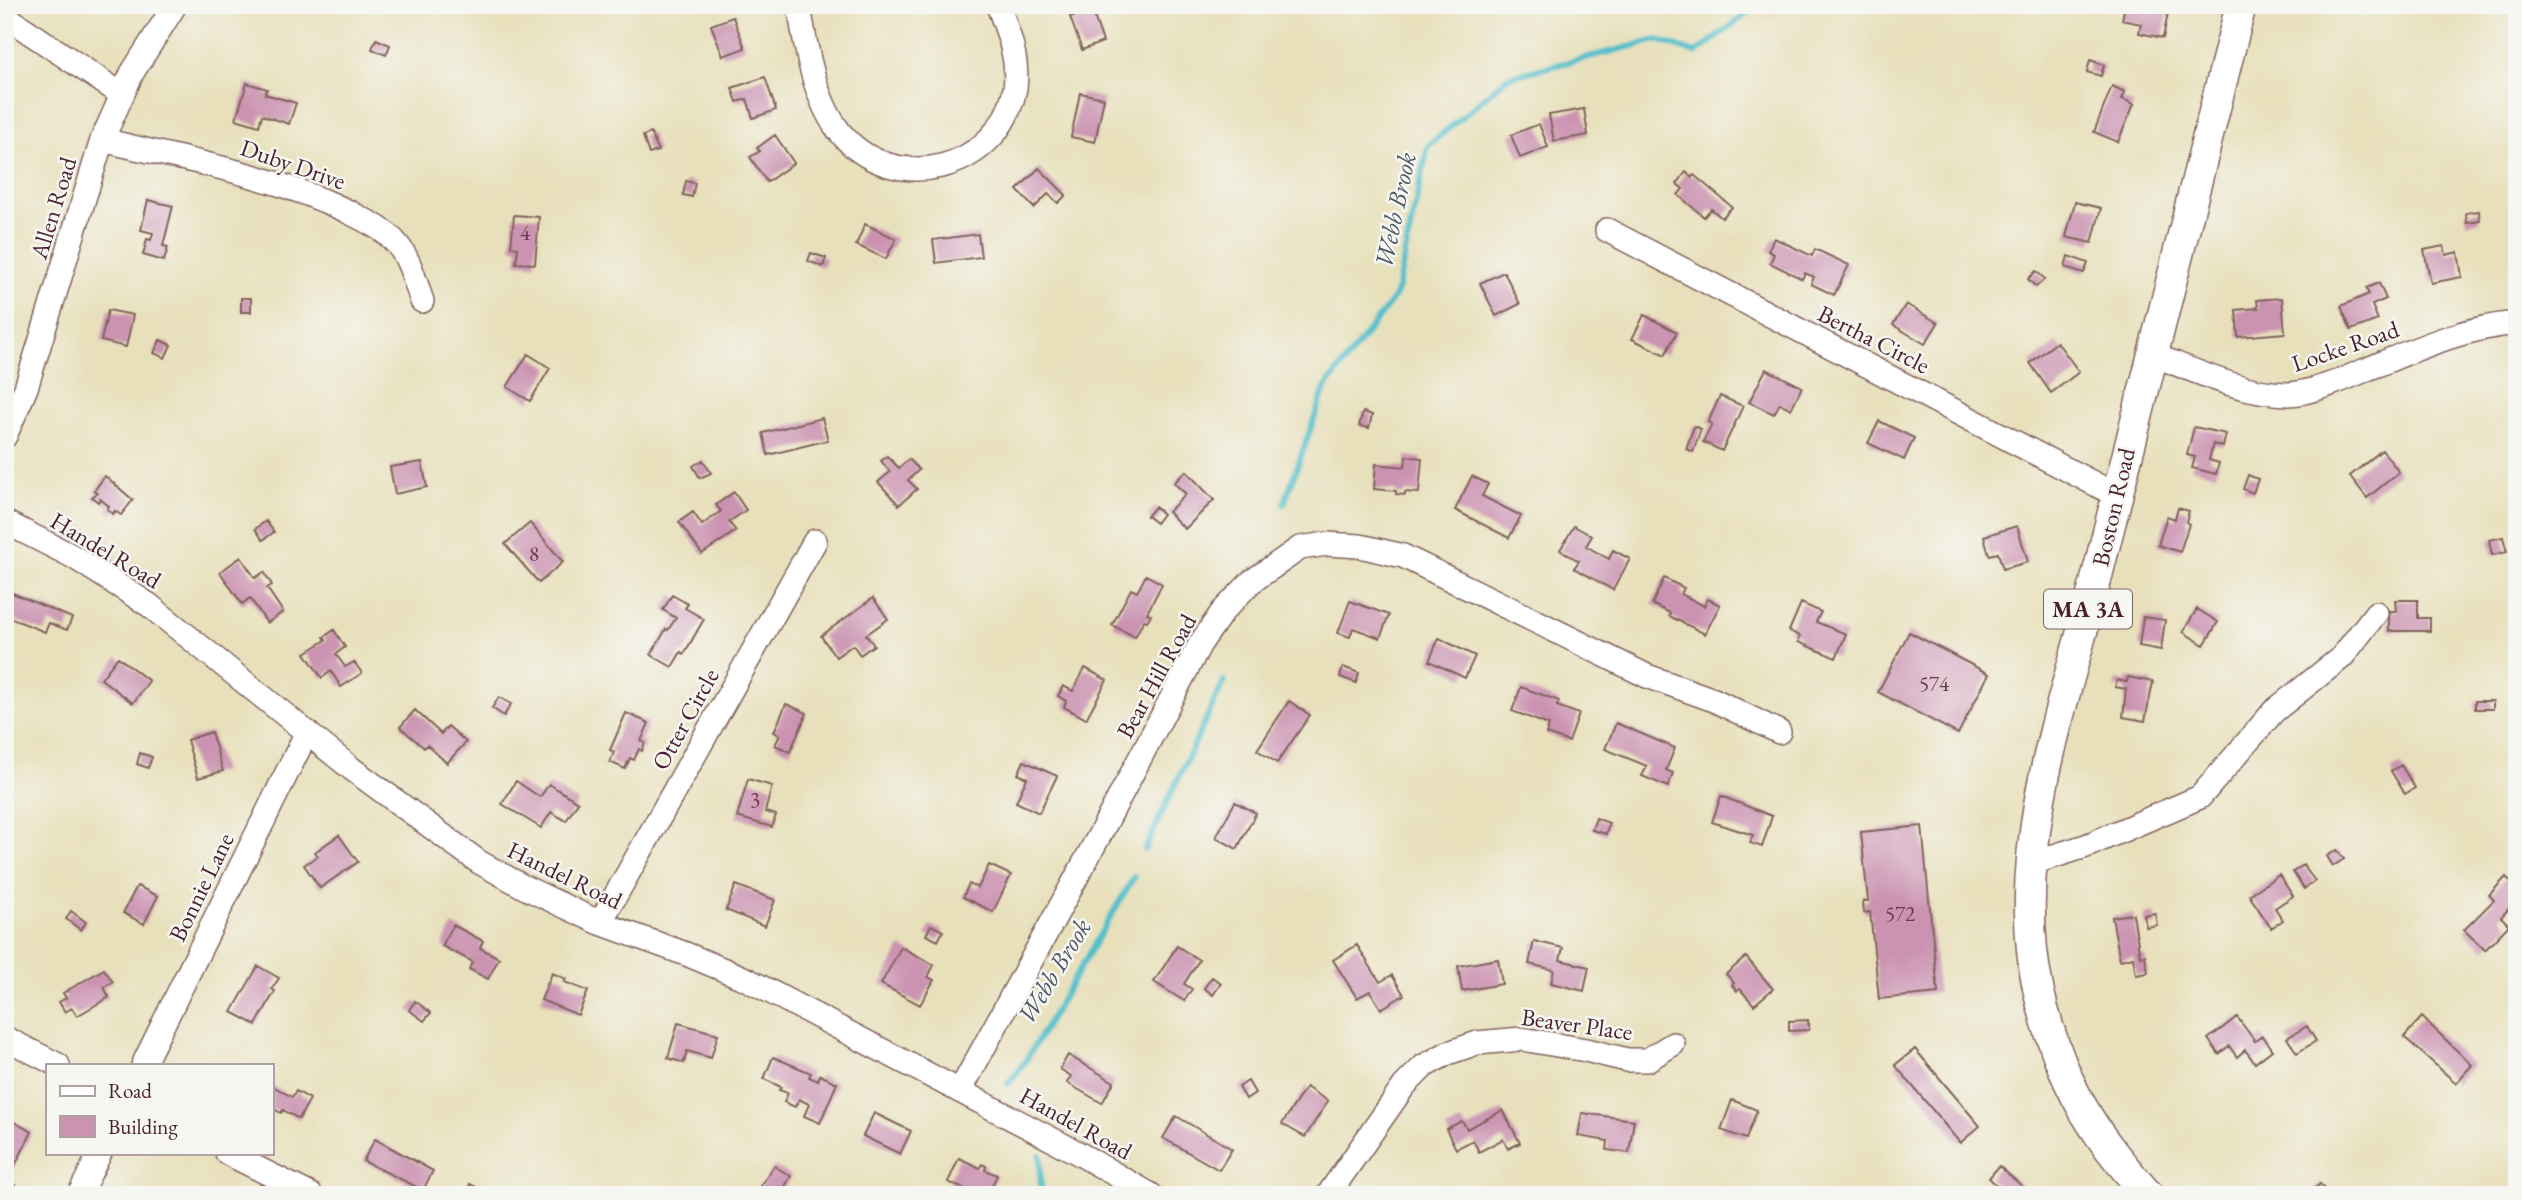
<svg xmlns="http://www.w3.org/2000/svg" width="2522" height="1200" font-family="'EB Garamond',serif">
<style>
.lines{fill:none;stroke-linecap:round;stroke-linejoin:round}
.stream{stroke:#51beca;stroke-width:6}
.building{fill:#cb93b1}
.minor-casing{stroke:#81635d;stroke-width:26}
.major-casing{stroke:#81635d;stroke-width:33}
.minor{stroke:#fff;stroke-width:23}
.major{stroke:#fff;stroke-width:30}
.labels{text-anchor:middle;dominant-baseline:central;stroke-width:5;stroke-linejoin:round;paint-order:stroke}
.number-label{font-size:21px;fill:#6a3c4c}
.shield{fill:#f6f6f2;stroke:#7e6067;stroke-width:2}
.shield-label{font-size:23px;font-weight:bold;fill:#4a1f2b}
.street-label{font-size:24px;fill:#4a1f2b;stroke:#f6f6f2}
.water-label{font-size:26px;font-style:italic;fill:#4c5763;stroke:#f6f6f2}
</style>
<rect width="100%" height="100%" fill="#f6f6f2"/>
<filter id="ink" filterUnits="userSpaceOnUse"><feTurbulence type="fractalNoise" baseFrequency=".0143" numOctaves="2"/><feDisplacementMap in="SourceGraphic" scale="14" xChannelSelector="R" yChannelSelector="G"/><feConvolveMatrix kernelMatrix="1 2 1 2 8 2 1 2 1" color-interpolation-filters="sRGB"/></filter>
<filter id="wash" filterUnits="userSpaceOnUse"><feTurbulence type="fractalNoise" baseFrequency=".00686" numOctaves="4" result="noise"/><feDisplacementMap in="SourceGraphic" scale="28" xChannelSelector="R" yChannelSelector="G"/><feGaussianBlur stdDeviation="1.57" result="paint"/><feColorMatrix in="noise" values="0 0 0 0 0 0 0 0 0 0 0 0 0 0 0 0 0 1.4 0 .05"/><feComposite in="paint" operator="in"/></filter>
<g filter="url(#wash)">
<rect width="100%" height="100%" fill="#e8e0bb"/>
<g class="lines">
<path class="stream" d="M1284,504L1325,388L1396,295L1428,146L1508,77L1657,40L1696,53L1758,5
M1145,849L1224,681
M1008,1084L1026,1060L1134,877
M1040,1155L1041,1195"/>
</g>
<g id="blocks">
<path class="building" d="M2125,5L2168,13L2163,38L2139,33L2141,24L2122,20Z
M1092,10L1103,42L1082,50L1070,17Z
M733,17L745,48L723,56L711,25Z
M376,39L390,45L386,55L372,49Z
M2090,60L2104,65L2101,76L2087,72Z
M765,77L776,110L753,118L747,99L737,102L732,88Z
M247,83L267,89L265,94L296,103L289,124L262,115L259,126L236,119Z
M2112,86L2125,92L2122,99L2134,104L2118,142L2094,132Z
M1080,93L1104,98L1095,142L1071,137Z
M1584,109L1588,135L1554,141L1549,115Z
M1539,124L1548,147L1520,158L1511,135Z
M651,133L658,151L649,154L643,136Z
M775,135L794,163L767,182L750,157L760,151L757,148Z
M1039,168L1066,195L1058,203L1048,194L1034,208L1017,190Z
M1686,172L1692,177L1694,175L1732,207L1722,218L1711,209L1704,217L1678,195L1683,189L1677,184Z
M686,181L695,183L692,197L683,195Z
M148,200L173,206L163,246L168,247L164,261L143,255L147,239L151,240L153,233L141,230Z
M2075,202L2101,208L2092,243L2066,237Z
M2479,211L2480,221L2467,223L2466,213Z
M514,215L539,217L535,264L516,263L518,248L511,247Z
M865,224L896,239L886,259L856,245Z
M978,234L981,257L936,263L933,240Z
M1774,238L1812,256L1815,249L1849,265L1834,295L1811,284L1814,277L1805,273L1802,279L1770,263L1774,254L1768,251Z
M2444,246L2446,255L2458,252L2462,277L2431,283L2424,250Z
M811,253L826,258L823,267L808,261Z
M2068,256L2088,263L2084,273L2065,267Z
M2036,271L2045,279L2036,287L2028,279Z
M1504,272L1520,304L1496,316L1480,283Z
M2379,283L2386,299L2372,305L2378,320L2351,330L2341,306L2369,294L2366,288Z
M241,298H251V312H241Z
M2282,298L2285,333L2238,337L2236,310L2258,308L2257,300Z
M1906,304L1938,323L1925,344L1893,325Z
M108,310L133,315L126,347L101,341Z
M1644,315L1677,332L1665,355L1632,339Z
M160,340L171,345L165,358L154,353Z
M2057,342L2079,372L2051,393L2030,363Z
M528,354L550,368L530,401L507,387Z
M1766,369L1802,387L1791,409L1780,403L1774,414L1749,402Z
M1720,396L1743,406L1722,451L1703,442L1712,424L1708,422Z
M1363,412L1372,415L1369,428L1359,426Z
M822,418L828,440L768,455L763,433Z
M1879,421L1914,438L1904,460L1868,443Z
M1694,426L1701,429L1693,452L1686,449Z
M2194,427L2226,434L2223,447L2213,444L2209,460L2219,463L2216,474L2192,468L2195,457L2187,455Z
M2382,450L2399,472L2367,498L2350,476Z
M2517,455V478H2516L2511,456Z
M887,456L899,468L909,459L919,470L908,480L917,489L899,505L878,482L890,472L881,461Z
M1406,456L1422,458L1419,493L1405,492V495L1396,494V491L1374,489L1376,464L1405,467Z
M703,460L711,473L700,478L693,466Z
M422,462L427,487L395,494L390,467Z
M1186,471L1214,500L1185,529L1168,512L1186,494L1174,483Z
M2248,475L2258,479L2253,493L2243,489Z
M105,476L133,500L121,515L115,511L113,514L107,509L109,506L100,499L98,502L92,497L97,493L94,491Z
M1472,476L1488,484L1482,496L1521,516L1509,538L1455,510Z
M734,492L746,510L729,522L736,531L702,554L679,522L693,512L702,525L721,511L716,505Z
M1155,507L1163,514L1156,523L1147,516Z
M2178,508L2189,511L2186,522L2189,524L2180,552L2158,545L2167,516L2175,519Z
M266,521L274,532L263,540L255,529Z
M530,523L563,562L539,583L505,544Z
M1574,526L1592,536L1586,546L1609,559L1613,550L1630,559L1613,590L1574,568L1579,561L1560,550Z
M2017,526L2028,562L2003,569L1998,553L1989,555L1984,536Z
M2503,537L2507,552L2492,555L2489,540Z
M241,557L255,578L264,572L272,585L267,588L283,612L267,623L250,598L242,604L220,572Z
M1146,575L1162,584L1147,613L1151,615L1147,621L1144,620L1135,637L1112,625L1131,589L1137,592Z
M1664,578L1684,588L1681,594L1704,606L1708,599L1720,605L1705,634L1669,616L1670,613L1652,604Z
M5,590L72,618L67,630L49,623L45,632L5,616Z
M672,595L688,604L685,608L704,619L684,654L681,652L672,667L651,655L666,629L668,630L676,618L663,610Z
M873,598L888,619L866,635L874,645L860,655L853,645L836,657L821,636Z
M2395,600H2418V618H2430V631H2389V611H2396Z
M1350,601L1389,615L1380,638L1353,628L1350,637L1338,633Z
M1801,603L1821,612L1816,622L1846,634L1836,658L1798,642L1800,636L1789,631Z
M2197,609L2218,622L2204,645L2183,632Z
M2143,617L2165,620L2161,650L2139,646Z
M334,630L345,647L336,654L345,667L354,662L362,673L341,687L331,671L322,678L305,653L326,640L324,637Z
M1909,632L1989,674L1958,734L1878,692Z
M1439,638L1475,656L1465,678L1429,661Z
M118,657L149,681L133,703L101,679Z
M1343,667L1359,673L1356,683L1340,677Z
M1085,668L1107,680L1086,719L1064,707L1066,701L1058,696L1063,686L1073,691Z
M2128,677L2153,682L2145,721L2123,717L2126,689L2115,687L2117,680L2127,682Z
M1521,687L1559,701L1557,706L1579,714L1569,742L1546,734L1549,725L1512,711Z
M499,697L511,704L504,716L492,708Z
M1289,701L1310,715L1277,763L1257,750Z
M2475,701H2493V709H2475Z
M786,704L807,713L790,752L775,745L780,735L774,732Z
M415,710L441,734L448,726L466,742L447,763L427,745L424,748L400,727Z
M626,713L649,723L641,741L645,743L642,751L639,749L634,760L630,758L625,769L610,762L614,752L610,750Z
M1616,723L1675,748L1666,770L1673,773L1668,787L1642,776L1647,766L1605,749Z
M211,732L223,771L198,778L187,740Z
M140,753L152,757L148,768L137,764Z
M1024,761L1057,776L1039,813L1016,802L1027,778L1018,774Z
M2401,765L2415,788L2405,794L2391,771Z
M748,779L772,786L765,812L776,815L772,827L737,817Z
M516,781L540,797L549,784L578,802L566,821L551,812L541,828L502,804Z
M1721,796L1772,816L1762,847L1750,843L1753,835L1712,822Z
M1235,802L1256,813L1237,849L1216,837Z
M1596,818L1609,823L1606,834L1592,830Z
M1922,826L1938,993L1879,999L1870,912L1864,913L1863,901H1868L1861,832Z
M339,835L358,862L320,888L304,865L318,856L315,852Z
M2337,850L2344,859L2333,866L2327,856Z
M989,865L1011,875L993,912L963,897L969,884L978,888Z
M2303,865L2315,881L2304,889L2293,872Z
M2279,875L2293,896L2275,908L2283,920L2271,928L2249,895Z
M2506,877L2517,888V900L2501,917L2509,925L2485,950L2464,930L2494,900L2489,895Z
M736,885L775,900L765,926L726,910Z
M137,886L158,896L144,924L123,913Z
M71,911L86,922L81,930L66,919Z
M2155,913L2157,925L2146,927L2144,915Z
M2133,914L2140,956L2145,955L2148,973L2136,975L2133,957L2120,960L2112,917Z
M453,925L483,941L480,948L499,958L488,979L469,969L473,962L442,946Z
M931,925L943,931L938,941L926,935Z
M1534,941L1563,948L1560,960L1589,967L1584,991L1551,983L1554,970L1529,964Z
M1357,945L1380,982L1392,975L1404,995L1381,1009L1370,991L1357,998L1333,960Z
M1177,946L1199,960L1184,984L1192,989L1184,1001L1154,982Z
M901,947L934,965L928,977L934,980L920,1005L881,984Z
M1746,957L1773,989L1754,1005L1740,989L1737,991L1732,985L1734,983L1726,974Z
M1498,959L1502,984L1462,991L1458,966Z
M258,966L279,978L272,989L275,991L256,1025L232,1012Z
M104,969L113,982L104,987L109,997L77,1016L72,1008L65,1012L59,1002L66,998L63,993Z
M552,973L566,979L564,982L588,991L578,1015L541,1000Z
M1212,977L1221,983L1213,995L1204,988Z
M415,1001L431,1013L424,1021L409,1010Z
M2237,1017L2255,1041L2262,1036L2272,1050L2255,1063L2245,1050L2237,1057L2229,1046L2219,1054L2208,1039Z
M2422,1017L2472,1065L2456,1083L2404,1037Z
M1808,1020L1809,1030L1789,1031V1021Z
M678,1023L718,1034L711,1058L687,1051L684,1063L668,1058Z
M2307,1026L2316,1041L2297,1053L2287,1038Z
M1915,1049L1980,1126L1960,1143L1895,1065Z
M1068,1055L1114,1082L1102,1103L1067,1083L1071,1076L1060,1069Z
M773,1057L811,1073L809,1077L818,1081L820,1075L837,1083L820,1123L804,1116L809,1104L799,1099L795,1107L784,1102L788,1093L779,1090L781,1087L764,1079Z
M1248,1081L1255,1093L1246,1099L1239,1087Z
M271,1085L292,1097L296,1091L310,1099L299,1119L283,1110L281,1113L274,1109L271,1114Z
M1306,1087L1328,1101L1305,1137L1282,1124Z
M1732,1100L1757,1110L1746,1139L1721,1130Z
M1503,1110L1520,1143L1508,1149L1503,1139L1479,1152L1473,1140L1456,1149L1446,1129L1462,1121L1467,1129Z
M874,1113L911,1131L900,1154L863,1136Z
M1582,1113L1634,1120L1629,1153L1607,1150L1608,1141L1578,1136Z
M1176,1116L1232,1149L1219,1170L1163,1138Z
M9,1119L32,1132L7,1181L15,1185L9,1195H5V1126Z
M375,1139L433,1171L423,1190L363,1161Z
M959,1158L980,1168L982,1164L986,1166L985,1170L997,1175L988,1195H972L973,1193L948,1182Z
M774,1166L791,1176L780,1195H773L760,1187Z
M1999,1166L2032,1195H2000L2003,1191L1989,1178Z
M470,1184L491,1195H465Z
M2320,1184L2329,1195H2307Z"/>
</g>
</g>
<g filter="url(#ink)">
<use href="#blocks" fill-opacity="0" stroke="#81635d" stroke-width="2"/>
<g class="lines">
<g class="minor-casing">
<path id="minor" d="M799,5C805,44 814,99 839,131C891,198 1000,172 1015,88C1019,59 1008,32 998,5
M5,16L121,94
M102,140C185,160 270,174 347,211C364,220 383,228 396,243C410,258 415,282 422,301
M1607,230L2116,495
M2151,354C2194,370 2242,394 2289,394C2314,393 2351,376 2375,366C2423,346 2464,328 2517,323
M5,436L26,388L102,140L132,73L175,5
M5,522L74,557L149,605L352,769L479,862L524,887L600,923L686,954L746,979L1078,1153L1151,1195
M2032,863L2086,846L2200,797L2274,711L2342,657L2376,613
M600,923L815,541
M5,1038L58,1065
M143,1065L307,732
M960,1091L1099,836L1200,644L1223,611L1251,582L1300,548L1327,544L1360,546L1403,556L1647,676L1714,700L1779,732
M227,1153L311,1195
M79,1195L100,1153
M1328,1195L1404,1086L1424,1066L1448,1053L1477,1043L1522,1039L1586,1050L1627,1060H1647L1673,1044"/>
</g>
<g class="major-casing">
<path id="major" d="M2148,1195C2130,1174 2112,1154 2097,1131C2063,1082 2038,1009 2032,950C2018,813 2072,682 2103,552C2148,369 2195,187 2241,5"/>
</g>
<use href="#minor" class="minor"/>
<use href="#major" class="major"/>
</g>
</g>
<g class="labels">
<g class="number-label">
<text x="525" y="232">4</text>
<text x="534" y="553">8</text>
<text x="1934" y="683">574</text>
<text x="755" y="799">3</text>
<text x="1900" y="913">572</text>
</g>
<rect class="shield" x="2044" y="589.5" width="88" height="39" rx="5"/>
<g class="shield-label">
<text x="2088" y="609">MA 3A</text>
</g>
<g class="street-label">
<text transform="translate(293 164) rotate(19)">Duby Drive</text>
<text transform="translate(53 208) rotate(-73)">Allen Road</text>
<text transform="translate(1874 339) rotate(27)">Bertha Circle</text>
<text transform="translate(2345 346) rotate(-19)">Locke Road</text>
<text transform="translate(2113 507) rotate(-77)">Boston Road</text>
<text transform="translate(106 550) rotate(31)">Handel Road</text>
<text transform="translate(1156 676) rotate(-61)">Bear Hill Road</text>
<text transform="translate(685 719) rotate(-61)">Otter Circle</text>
<text transform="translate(565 875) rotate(26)">Handel Road</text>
<text transform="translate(201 887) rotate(-64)">Bonnie Lane</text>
<text transform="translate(1577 1024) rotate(8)">Beaver Place</text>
<text transform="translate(1076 1123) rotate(29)">Handel Road</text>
</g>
<g class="water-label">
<text transform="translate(1395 210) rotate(-78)">Webb Brook</text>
<text transform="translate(1054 971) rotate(-59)">Webb Brook</text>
</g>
</g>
<rect width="2522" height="1200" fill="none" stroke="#f6f6f2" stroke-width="28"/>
<rect x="46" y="1064" width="228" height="91" fill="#f6f6f2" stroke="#b1a0a2" stroke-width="2"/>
<rect x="60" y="1086" width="35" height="10" fill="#ffffff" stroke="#b1a0a2" stroke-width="2"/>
<text x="108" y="1098" font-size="21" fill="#4a1f2b">Road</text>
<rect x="60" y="1116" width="35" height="21" fill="#cb93b1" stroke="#b1a0a2" stroke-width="2"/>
<text x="108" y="1134" font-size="21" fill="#4a1f2b">Building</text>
</svg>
